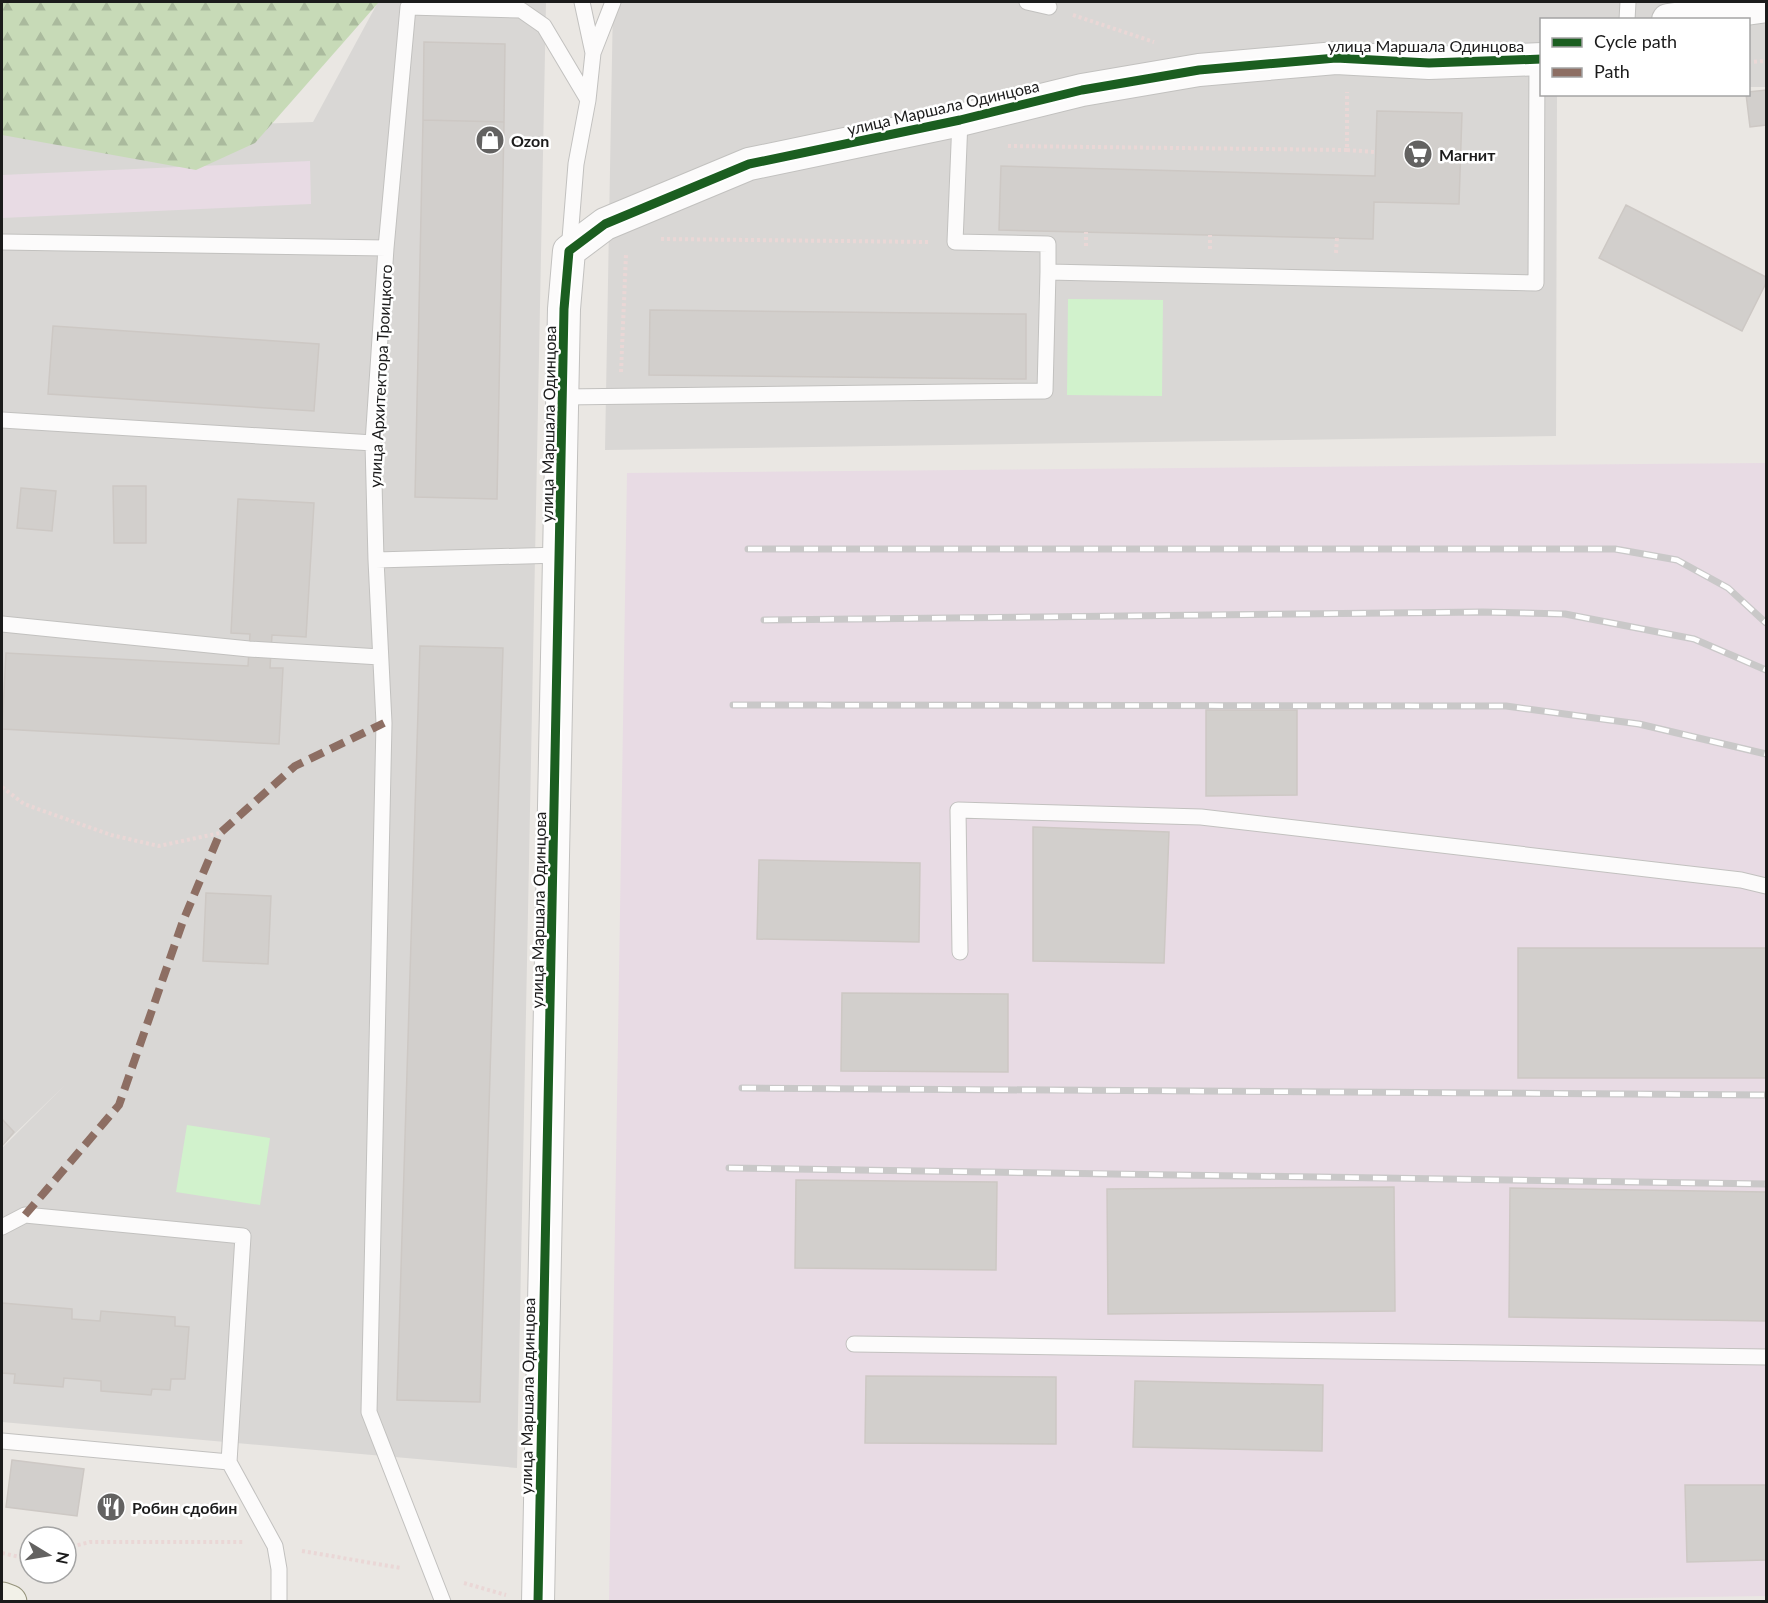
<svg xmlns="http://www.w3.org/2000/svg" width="1768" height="1603" font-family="Lato,sans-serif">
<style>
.residential{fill:#d9d7d5}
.industrial{fill:#e8dbe4}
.forest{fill:url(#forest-firs)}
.park{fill:#d1f2cc}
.building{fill:#d2cfcc;stroke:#cdc8c4;stroke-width:1.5}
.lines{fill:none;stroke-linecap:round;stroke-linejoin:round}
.service-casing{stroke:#c2c1bf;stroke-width:17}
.minor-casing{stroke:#c2c1bf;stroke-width:34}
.secondary-casing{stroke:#95937b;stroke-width:35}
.path{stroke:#ead7d6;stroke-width:4;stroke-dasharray:3 3;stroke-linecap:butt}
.service{stroke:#fcfbfb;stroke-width:15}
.minor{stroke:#fcfbfb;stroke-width:32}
.secondary{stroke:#f2f1e8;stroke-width:33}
.rail-casing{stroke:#c9c8c8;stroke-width:7}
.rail{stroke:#fff;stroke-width:4.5;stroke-dasharray:14;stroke-linecap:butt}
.quiet{stroke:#8d6e63;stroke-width:8;stroke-dasharray:15 8;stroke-linecap:butt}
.cycleway-casing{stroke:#fff;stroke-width:13}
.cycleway{stroke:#1b5e20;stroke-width:9}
.labels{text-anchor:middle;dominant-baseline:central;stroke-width:5;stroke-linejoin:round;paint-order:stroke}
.street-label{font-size:16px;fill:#1b1b1b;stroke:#fff}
.poi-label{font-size:16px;font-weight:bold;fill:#1b1b1b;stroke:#fff;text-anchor:start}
</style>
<defs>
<pattern id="forest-firs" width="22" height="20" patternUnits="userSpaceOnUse" patternTransform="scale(1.5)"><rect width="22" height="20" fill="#c7dab7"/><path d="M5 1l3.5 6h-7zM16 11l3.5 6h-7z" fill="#aaba9d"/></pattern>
</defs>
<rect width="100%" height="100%" fill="#eae7e3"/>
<path class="residential" d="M378,2H546L517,1468L2,1422V1148L64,1086L2,1146V132L313,122Z
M613,2H1766V87H1749L1748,20H1542V94L1557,95L1556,436L605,450Z"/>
<path class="industrial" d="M310,161L311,204L2,218V175Z
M1766,463V1596L1378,1602H609L627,473Z"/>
<path class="forest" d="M2,2H379L255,143L196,170L2,135Z"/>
<path class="park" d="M1068,299L1163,300L1162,396L1067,395Z
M187,1125L270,1138L260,1205L176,1192Z"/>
<path class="building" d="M424,42L505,44L504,122L423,120Z
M1766,90V125L1750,127L1746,94L1748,92Z
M1377,111L1462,113L1459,204L1374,202L1373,239L999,230L1001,166L1375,176Z
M423,120L504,122L497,499L415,497Z
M1626,205L1766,277V283L1742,331L1599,258Z
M650,310L1026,314V379L649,375Z
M53,326L319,344L314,411L48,394Z
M113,486H146V543H114Z
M21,488L56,491L52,531L17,528Z
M238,499L314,503L306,637L272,635L270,668H283L279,744L2,729L6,653L248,666L250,634L231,633Z
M420,646L503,648L480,1402L397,1400Z
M1206,710H1297V795L1206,796Z
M1033,827L1169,832L1164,963L1033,961Z
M759,860L920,863L919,942L757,939Z
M206,893L271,896L268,964L203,961Z
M1518,948H1766V1078H1518Z
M842,993L1008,994V1072L841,1071Z
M2,1119L14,1132L2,1146Z
M796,1180L997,1182L996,1270L795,1268Z
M1394,1187L1395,1311L1108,1314L1107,1189Z
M1510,1188L1766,1192V1321L1509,1317Z
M2,1303L72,1309V1319L100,1321L101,1311L175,1317V1326L189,1327L185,1379H171L170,1390L152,1389L151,1395L101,1391V1381L64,1378L63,1387L14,1383L15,1374L2,1373Z
M866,1376L1056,1377V1444L865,1443Z
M1135,1381L1323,1385L1322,1451L1133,1447Z
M12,1460L84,1469L77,1516L6,1507Z
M1685,1485H1766V1560L1687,1562Z"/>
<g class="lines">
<g class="service-casing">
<path id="service" d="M582,2L593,53
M1027,2L1049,7
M1627,20L1628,2
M960,120L955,242L1048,244V272
M2,242L386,248L373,443L376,560L560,555
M386,248L408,7L521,10L544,26L588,100
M569,251L576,164L588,100L593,53L613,2
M564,397L1045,391L1048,272L1536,283L1537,61
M2,420L373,443
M376,560L384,723L369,1412L443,1602
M2,624L249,649L380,657
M960,952L958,810L1201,817L1741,880L1766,886
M2,1227L25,1215L243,1236L229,1462L2,1441
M854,1344L1766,1357
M229,1462L275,1546L279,1569V1602"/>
</g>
<g class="minor-casing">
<path id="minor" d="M1668,20L1766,6
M538,1602L564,309L569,251L605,224L749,164L960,120L1082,90L1199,70L1336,58L1429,63L1542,59"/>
</g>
<g class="secondary-casing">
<path id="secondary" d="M2,1599L10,1602"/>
</g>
<path class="path" d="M1073,15L1154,42
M1748,62L1766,61
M1008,146L1347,150V92
M1347,150L1375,152
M661,239L930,242
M1086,246V232
M1210,249V235
M1336,253L1337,238
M621,372L626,254
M2,787L24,804L111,835L159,846L220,833
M66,1548L90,1542H244
M302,1551L401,1568
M2,1553L24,1558L30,1557
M464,1583L506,1595"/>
<use href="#service" class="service"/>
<use href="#minor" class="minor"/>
<use href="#secondary" class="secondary"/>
<g class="rail-casing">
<path id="rail" d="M748,549H1615L1677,560L1728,588L1766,623
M764,620L1483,612L1565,614L1694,639L1766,670
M733,705L1506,706L1639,724L1766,754
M742,1088L1766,1095
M729,1168L1766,1184"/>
</g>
<use href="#rail" class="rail"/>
<path class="quiet" d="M25,1215L119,1105L183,921L220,833L295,766L384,723"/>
<g class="cycleway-casing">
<path id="cycleway" d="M538,1602L564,309L569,251L605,224L749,164L960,120L1082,90L1199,70L1336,58L1429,63L1542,59"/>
</g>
<use href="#cycleway" class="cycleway"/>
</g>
<defs>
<g id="shop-disc" transform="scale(1.5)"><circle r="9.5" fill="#636261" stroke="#fff"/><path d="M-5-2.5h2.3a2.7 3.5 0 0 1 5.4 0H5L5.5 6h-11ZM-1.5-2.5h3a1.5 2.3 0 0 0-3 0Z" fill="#fff"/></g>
<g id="supermarket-disc" transform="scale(1.5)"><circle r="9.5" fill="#636261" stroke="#fff"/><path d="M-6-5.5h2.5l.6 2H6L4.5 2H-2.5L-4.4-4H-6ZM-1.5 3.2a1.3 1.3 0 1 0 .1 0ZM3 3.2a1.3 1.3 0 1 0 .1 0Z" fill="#fff"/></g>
<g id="restaurant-disc" transform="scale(1.5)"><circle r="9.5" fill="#636261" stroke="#fff"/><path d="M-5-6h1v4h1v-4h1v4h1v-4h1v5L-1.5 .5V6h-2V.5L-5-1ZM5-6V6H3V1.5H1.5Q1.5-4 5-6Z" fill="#fff"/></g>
</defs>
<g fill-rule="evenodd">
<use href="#shop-disc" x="490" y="140"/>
<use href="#supermarket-disc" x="1418" y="154"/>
<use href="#restaurant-disc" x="111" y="1507"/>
</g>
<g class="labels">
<g class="street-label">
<text x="1426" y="45">улица Маршала Одинцова</text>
<text transform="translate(943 107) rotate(-13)">улица Маршала Одинцова</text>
<text transform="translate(380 376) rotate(-87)">улица Архитектора Троицкого</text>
<text transform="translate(548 424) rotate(-89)">улица Маршала Одинцова</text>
<text transform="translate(538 910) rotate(-89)">улица Маршала Одинцова</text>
<text transform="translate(527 1396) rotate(-89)">улица Маршала Одинцова</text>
</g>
<g class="poi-label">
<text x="511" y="140">Ozon</text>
<text x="1439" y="154">Магнит</text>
<text x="132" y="1507">Робин сдобин</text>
</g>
</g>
<rect width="1768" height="1603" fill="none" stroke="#1b1b1b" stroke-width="6"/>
<rect x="1540" y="18" width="210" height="78" fill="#ffffff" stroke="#a4a4a4" stroke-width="1.5"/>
<rect x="1552" y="38" width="30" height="9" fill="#1b5e20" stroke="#a4a4a4" stroke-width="1.5"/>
<text x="1594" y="48" font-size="18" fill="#1b1b1b">Cycle path</text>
<rect x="1552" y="68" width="30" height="9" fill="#8d6e63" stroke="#a4a4a4" stroke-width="1.5"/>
<text x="1594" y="78" font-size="18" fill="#1b1b1b">Path</text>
<g transform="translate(48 1555) rotate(101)"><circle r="28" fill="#ffffff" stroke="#a4a4a4" stroke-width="1.5"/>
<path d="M0-4.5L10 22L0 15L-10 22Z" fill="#636261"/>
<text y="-9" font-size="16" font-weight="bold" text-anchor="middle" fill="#1b1b1b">N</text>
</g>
</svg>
